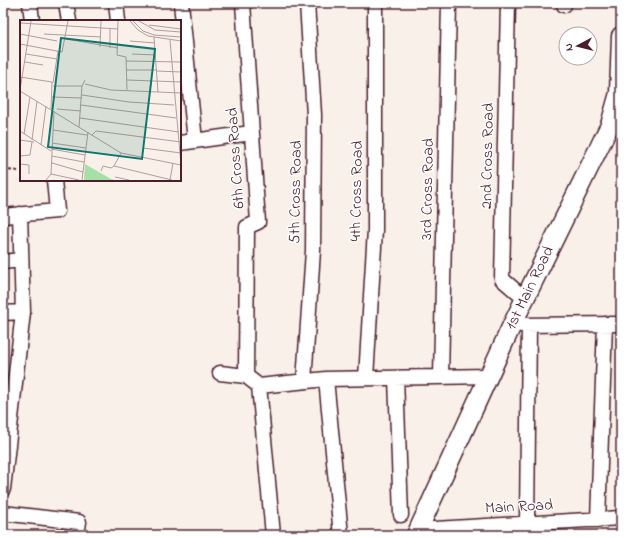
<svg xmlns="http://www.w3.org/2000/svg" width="624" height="538" font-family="'Indie Flower',sans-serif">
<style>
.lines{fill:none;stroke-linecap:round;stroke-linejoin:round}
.minor-casing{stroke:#4a1f2b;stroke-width:17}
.tertiary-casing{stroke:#4a1f2b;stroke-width:21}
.path{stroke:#4a1f2b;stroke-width:2;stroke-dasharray:3 3;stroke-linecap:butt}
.minor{stroke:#fff;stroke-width:14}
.tertiary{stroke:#fff;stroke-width:18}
.labels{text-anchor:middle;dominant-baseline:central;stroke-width:3;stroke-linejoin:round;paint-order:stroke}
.street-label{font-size:16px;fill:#4a1f2b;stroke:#fff}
.inset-road{fill:none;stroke:#b39c9d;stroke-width:1}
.view{fill:#0f766e;fill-opacity:0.15;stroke:#0f766e;stroke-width:2}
.inset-edge{fill:none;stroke:#4a1f2b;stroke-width:2}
</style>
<rect width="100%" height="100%" fill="#f9f0e9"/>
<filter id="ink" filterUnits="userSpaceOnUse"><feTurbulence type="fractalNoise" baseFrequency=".025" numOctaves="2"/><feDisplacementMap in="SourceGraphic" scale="8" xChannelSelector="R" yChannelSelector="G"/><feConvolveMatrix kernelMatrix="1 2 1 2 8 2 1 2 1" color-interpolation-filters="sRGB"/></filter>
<g filter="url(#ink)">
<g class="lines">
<g class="minor-casing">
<path id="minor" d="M30,3L32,21
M66,3L69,21
M116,3L118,21
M181,3L195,141
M243,3L258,222L247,227L246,376
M508,3L502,279L525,299
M564,5L565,3
M180,143L251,133
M3,216L57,211L54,180
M3,262L21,260
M3,313L23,312
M521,325L621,324
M220,373L246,376L259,386L326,379L489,376
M441,377L449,3
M366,378L375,230V3
M396,378L401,515
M326,379L341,535
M304,381L313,251L314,115L307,3
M259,386L273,535
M3,489L23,312L20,214
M3,513L79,522L77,535
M598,520L605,324
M527,524L529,325
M418,530L621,518"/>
</g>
<g class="tertiary-casing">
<path id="tertiary" d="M416,535L512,325L610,125L619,93L621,36"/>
</g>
<path class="path" d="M3,170L20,171"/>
<use href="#minor" class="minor"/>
<use href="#tertiary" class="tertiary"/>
</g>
</g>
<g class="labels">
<g class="street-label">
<text transform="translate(488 156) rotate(-89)">2nd Cross Road</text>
<text transform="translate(236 158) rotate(-94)">6th Cross Road</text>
<text transform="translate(428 189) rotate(-89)">3rd Cross Road</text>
<text transform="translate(357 191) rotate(-89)">4th Cross Road</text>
<text transform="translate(296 192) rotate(-89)">5th Cross Road</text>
<text transform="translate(530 288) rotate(-64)">1st Main Road</text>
<text transform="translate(519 507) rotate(-3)">Main Road</text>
</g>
</g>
<g transform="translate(20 20)">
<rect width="161" height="161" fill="#f9f0e9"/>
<path d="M65,144L91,159L95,160H64Z" fill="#a6e0a6"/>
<path class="inset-road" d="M98,1L97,35L106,37L107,70M110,1L118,10L128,16L161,21M113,1L123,11L134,15L161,17M119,1L135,10L161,12M0,3L98,9M129,5L161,9M0,14L37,21M24,14L81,17M134,17L138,72M46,19L98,28M150,20L161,145M110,21L135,23M0,24L42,32L48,1M80,27L81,1M90,28V8M6,34L37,39M112,34L136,35M106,41L161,42M5,42L23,45M106,50H137M137,51L161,52M0,57L32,62L31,89M107,60L161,62M33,63L38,31M65,64L91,70L161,73M33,66H62M0,70L11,1M0,71L101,133L161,145M62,75L109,82L154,85M32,77L62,78M61,85L156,98M37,89L61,91M60,98L159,112M59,107L62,66L65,60M33,110L67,115M0,111L31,131M4,114L10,77M72,115L76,111L161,122M0,120L14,122M12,120L17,81M32,123L66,128M21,125L26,86M123,128L161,133M31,129L65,135M101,133L94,146L152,160M0,136L10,135L12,122M32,136L64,142M32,143L63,152M0,144L9,145V154M81,151L83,146L91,148L94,146M31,154L59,160M95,157L109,160M26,160L31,154L34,91M62,160L68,112M150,160L153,143"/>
<path class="view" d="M41,18L135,29L122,139L28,127Z"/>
<rect width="161" height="161" class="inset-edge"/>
</g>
<rect width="624" height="538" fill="none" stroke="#fff" stroke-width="16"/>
<rect x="8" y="8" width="608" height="522" fill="none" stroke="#4a1f2b" stroke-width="1.5" filter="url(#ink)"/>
<g transform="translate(578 46) rotate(263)"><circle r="19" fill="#ffffff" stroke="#b7a5aa"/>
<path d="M0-3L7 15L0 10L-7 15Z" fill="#4a1f2b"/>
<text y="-6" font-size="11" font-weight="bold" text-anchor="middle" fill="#4a1f2b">N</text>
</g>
</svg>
